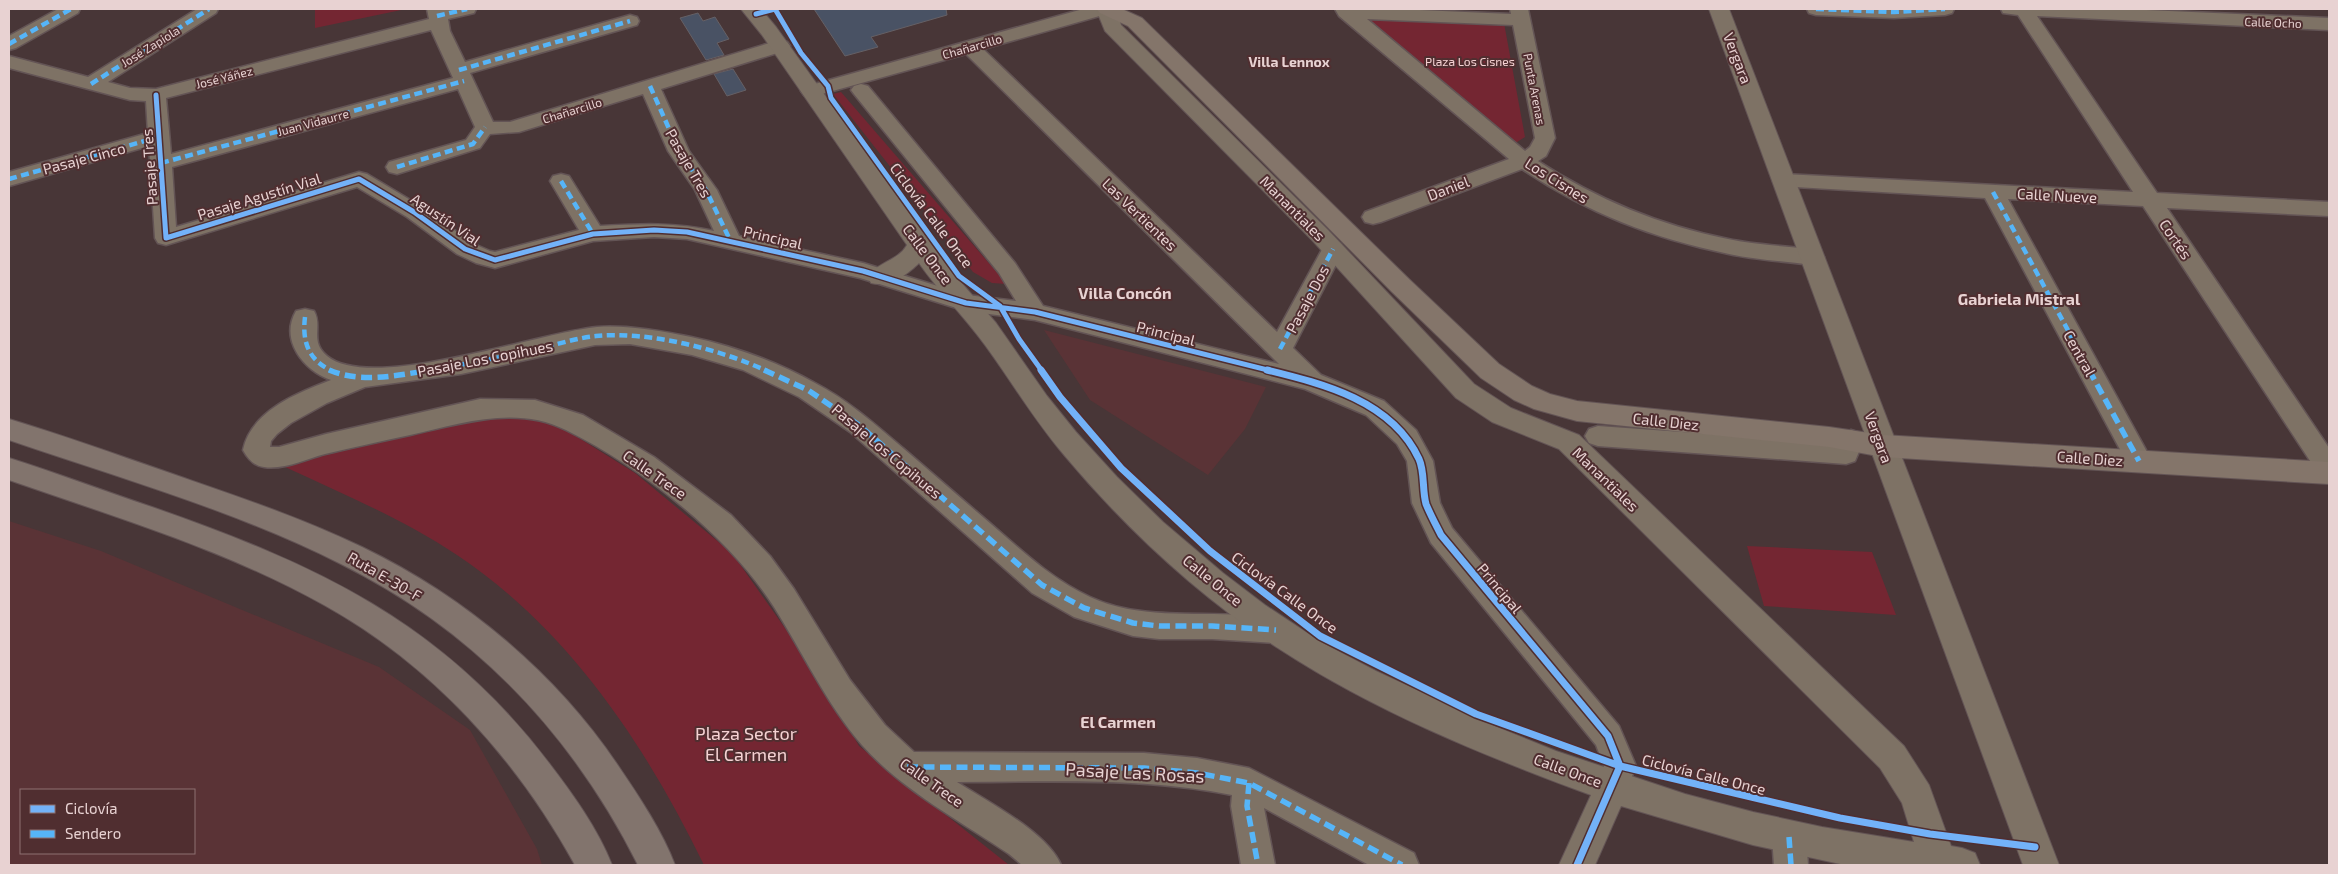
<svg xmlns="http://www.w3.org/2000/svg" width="2338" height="874" font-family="'Exo 2',sans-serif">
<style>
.built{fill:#5a3336;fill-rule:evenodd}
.green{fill:#742632}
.building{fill:#495264;stroke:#656065}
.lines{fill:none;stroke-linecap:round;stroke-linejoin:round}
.minor-casing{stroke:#635455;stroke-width:3}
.tertiary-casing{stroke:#635455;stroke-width:2}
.primary-casing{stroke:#635455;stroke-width:2}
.trunk-casing{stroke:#635455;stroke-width:2}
.minor{fill:#7e7265;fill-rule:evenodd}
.tertiary{fill:#7e7265;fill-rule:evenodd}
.primary{fill:#84756a;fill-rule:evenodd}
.trunk{fill:#82746d;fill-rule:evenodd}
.quiet-far1{stroke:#56b5f8;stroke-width:4.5;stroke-dasharray:8 4.5;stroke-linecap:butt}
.quiet{stroke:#56b5f8;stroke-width:5.5;stroke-dasharray:11 5.5;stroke-linecap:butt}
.cycleway-far1-casing{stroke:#502e30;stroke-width:8}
.cycleway-casing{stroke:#502e30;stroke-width:10}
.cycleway-far1{stroke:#73b2f8;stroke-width:5}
.cycleway{stroke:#73b2f8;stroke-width:7}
.labels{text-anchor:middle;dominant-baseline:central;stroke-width:4;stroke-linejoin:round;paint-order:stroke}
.far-street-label{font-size:12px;fill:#e8d2d2;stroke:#502e30}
.far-park-label{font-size:12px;fill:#f5d2d3;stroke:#502e30}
.far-neighbourhood-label{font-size:14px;font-weight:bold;fill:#e8d2d2;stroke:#502e30}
.street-label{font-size:15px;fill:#e8d2d2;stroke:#502e30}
.neighbourhood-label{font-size:16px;font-weight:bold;fill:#e8d2d2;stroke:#502e30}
.near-park-label{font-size:18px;fill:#f5d2d3;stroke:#502e30}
.near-street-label{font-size:18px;fill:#e8d2d2;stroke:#502e30}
</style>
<rect width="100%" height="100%" fill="#483637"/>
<path class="built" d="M1044,330L1266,387L1245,429L1208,475L1090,400Z
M9,521L101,551L379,667L470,730L537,849L542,865H9ZM21,790H194V853H21Z"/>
<path class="green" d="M315,9H406L315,28Z
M1372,16L1504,23L1525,137L1517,142H1506L1365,23Z
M841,92L1007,284L992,283L973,272L833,94Z
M483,416H526L563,428L635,473L732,553L818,675L859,746L1009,865H704C646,746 569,630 457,555C403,519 343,494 285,467L284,464Z
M1747,546L1872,552L1896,615L1764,606Z"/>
<path class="building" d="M814,9H946L947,15L871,37L878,47L845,56Z
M698,13L703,21L715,17L729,39L717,43L724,55L706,60L680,18Z
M733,69L746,90L727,96L714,74Z"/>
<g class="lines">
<g class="minor-casing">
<path id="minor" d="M58,9H80L78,13L16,48L9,50V36Z
M197,9H218L216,13L108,82L130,88L156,89L429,19L427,9H476L474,13L448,19L450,31L465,62L623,17L630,15L637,17L639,21L637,25L470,73L493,122H510L773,42L780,40L787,42L790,46L787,50L661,89L689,151L717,190L739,236L863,263L967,295L1016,301L999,273L854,94L851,90L854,86L861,84L868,86L1015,263L1043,306L1279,364L966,54L811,97L804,95L801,91L804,87L1083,9H1112L1110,13L983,49L1277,332L1325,244L1333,241L1341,244L1344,249L1293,348L1321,375L1384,401L1416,430L1433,461L1440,503L1452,528L1619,726L1636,766L1624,797L1613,801L1602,797L1597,786L1604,766L1596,745L1431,543L1412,503L1407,461L1397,444L1366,415L1305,389L1035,320L966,311L860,278L687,239L654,237L593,241L495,268L476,263L457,254L407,217L357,187L166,245L158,243L155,238L149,146L9,186V172L148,133L146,101L130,100L9,68V56L88,77ZM431,30L453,78L171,154L166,98ZM458,89L475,127L466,140L389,162L386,167L389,172L397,174L480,148L490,134L519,132L643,94L668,151L695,190L714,231C675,222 639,224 600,226L569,176L561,174L553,176L550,181L579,230L495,252L490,251L474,244L422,207L367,174L359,172L176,227L172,167Z
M1335,9H1397L1511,14L1510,9H1528L1555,138L1546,156L1538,161C1598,200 1659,225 1728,239C1756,245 1784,246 1812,249L1820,252L1824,257L1820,262L1812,265C1784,261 1756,260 1729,254C1652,238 1587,213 1522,169L1381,222L1373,224L1365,222L1362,217L1365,212L1509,159L1339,16ZM1367,19L1513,25L1535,138L1530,147L1525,151Z
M1807,9H1954L1952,13L1945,15L1894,18L1816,15L1809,13Z
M2001,9H2124L2329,18V30L2037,16L2157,193L2329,202V216L2167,208L2329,448V479L2320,476L2143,206L2008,199L2152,461L2148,468L2139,471L2130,468L1985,198L1776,186L1773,181L1776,176L1784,174L2133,192L2018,15L2003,13Z
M305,309L314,311C323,326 309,341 327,356C371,393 540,332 597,327C629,325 660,331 691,337C733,346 777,362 815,383C848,400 876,425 904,449C931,472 957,495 984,518C1018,547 1049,578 1090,597C1137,619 1192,612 1243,615C1258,616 1272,616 1287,621L1291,630L1287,639L1276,643L1212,639H1159L1133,636L1074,617L1032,593L850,432L799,397L743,370L692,355L630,344L595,345L461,374L365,387L327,403L291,423L277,434L271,441L270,447H279L326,434L480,399L535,400L583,415L654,457L731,515L770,556L794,589L850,680L885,725L914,752L1144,753L1197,758L1249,768L1414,853L1419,865H1369L1264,808L1275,865H1241L1231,806L1232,795C1142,777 1049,782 957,782C988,802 1047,832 1061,865H1022L1009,854C960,821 902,790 862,745C826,703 803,653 774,607C729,536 641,467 566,430C517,405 461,423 410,435C382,441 354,447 325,454C306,459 284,470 264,467C254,466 248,459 243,450C251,411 297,393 331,380C304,371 279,340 296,311Z
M1598,426L1837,443L1842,433L1851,430L1860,433L1864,440L1855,461L1846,464L1598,446L1589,443L1585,436L1589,429Z
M1789,821L1801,826L1806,837L1808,865H1774L1772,837L1777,826Z"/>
</g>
<g class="tertiary-casing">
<path id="tertiary" d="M741,9H761L776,27L948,267L996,323L1047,396L1076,432L1117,477L1163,522L1223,573L1265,605L1321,642L1376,671L1497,727L1556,751L1685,794L1753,812L1822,827L1914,842L1902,803L1880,768L1559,449L1492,422L1456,398L1312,240L1105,31L1096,9H1116L1121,25L1328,230L1474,384L1511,408L1579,435L1904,746L1929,785L1951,846L1962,848L1975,853L1980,865H1845L1753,845L1621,806L1595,865H1559L1591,795C1485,756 1376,712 1281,650C1200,597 1127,530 1065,456C1035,421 1012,382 985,345C965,317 939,292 919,263C907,275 888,288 871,283L868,277C877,262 898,261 907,245L762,35Z
M1709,9H1729L2059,865H2023Z"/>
</g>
<g class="primary-casing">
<path id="primary" d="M1097,9H1122L1142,18L1410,280L1499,364L1532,386L1550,394L1577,401L1829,427L1883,435L2329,462V484L1883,457L1829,447L1577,421L1534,409L1514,400L1481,378L1392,292L1128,26L1100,13Z"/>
</g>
<g class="trunk-casing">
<path id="trunk" d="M9,419C62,435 115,454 167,472C233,495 300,517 362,547C464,596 556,673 619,767C640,798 662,831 675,865H638C572,734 474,630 341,564C236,511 120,478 9,440Z
M9,458C57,473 104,491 152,507C315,564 441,621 549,763C572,793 598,829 612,865H575C516,758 432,665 324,605C226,550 115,517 9,480Z"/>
</g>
<use href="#minor" class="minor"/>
<use href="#tertiary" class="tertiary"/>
<use href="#primary" class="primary"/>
<use href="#trunk" class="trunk"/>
<path class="quiet-far1" d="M1816,9L1894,12L1945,9
M437,16L467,9
M9,44L71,9
M459,70L630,21
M91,84L209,9
M650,86L679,151L706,190L730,240
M161,163L464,81
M397,167L473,144L485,127
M9,179L159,137
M561,181L593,234
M1993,192L2090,371
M305,317C302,341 308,360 332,371
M1280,349L1333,249
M423,371C461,365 499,358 536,349C556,345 576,338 596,336C649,331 719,349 767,371"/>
<path class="quiet" d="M329,370C363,384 397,375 432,370
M764,370L808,390L859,425L1042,585L1084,608L1133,623L1159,626H1212L1276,630
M2089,370L2139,461
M907,767L1144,768L1197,773L1249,783L1402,865
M1249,783L1247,806L1258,865
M1789,837L1791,865"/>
<g class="cycleway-far1-casing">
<path id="cycleway-far1" d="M756,14L775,9L801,53L828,86L831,98L959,276L1000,306L1019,339L1042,371
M156,95L166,238L359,179L414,212L465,249L495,260L593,234L654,230L687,232L863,271L966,303L1035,312L1272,371"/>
</g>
<g class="cycleway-casing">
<path id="cycleway" d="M1041,370L1060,397L1121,468L1210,551L1320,636L1476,714L1620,766L1840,818L1930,834L2035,847
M1267,370C1324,384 1392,401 1419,459C1425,472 1422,490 1426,504C1430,514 1436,525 1441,535L1608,736L1620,766L1577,865"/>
</g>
<use href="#cycleway-far1" class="cycleway-far1"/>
<use href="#cycleway" class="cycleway"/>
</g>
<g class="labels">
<g class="far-street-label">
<text transform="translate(2273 22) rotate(2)">Calle Ocho</text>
<text transform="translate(150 46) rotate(-32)">José Zapiola</text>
<text transform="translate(972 46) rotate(-16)">Chañarcillo</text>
<text transform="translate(224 77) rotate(-14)">José Yáñez</text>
<text transform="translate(1535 89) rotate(79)">Punta Arenas</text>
<text transform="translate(572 110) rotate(-17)">Chañarcillo</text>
<text transform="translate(313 122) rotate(-15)">Juan Vidaurre</text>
</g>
<g class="far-park-label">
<text x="1470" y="61">Plaza Los Cisnes</text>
</g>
<g class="far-neighbourhood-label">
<text x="1289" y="61">Villa Lennox</text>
</g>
<g class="street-label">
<text transform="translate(1738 58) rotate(69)">Vergara</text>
<text transform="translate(84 158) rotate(-15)">Pasaje Cinco</text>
<text transform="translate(689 163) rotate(60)">Pasaje Tres</text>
<text transform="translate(149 167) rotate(-94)">Pasaje Tres</text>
<text transform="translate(1557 180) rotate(32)">Los Cisnes</text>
<text transform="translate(1448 188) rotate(-21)">Daniel</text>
<text transform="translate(2057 195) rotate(3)">Calle Nueve</text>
<text transform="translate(259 196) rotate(-17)">Pasaje Agustín Vial</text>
<text transform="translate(1293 208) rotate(45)">Manantiales</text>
<text transform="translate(1140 214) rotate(44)">Las Vertientes</text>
<text transform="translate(932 215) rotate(53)">Ciclovía Calle Once</text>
<text transform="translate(446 219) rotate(34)">Agustín Vial</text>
<text transform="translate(773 237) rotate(13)">Principal</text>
<text transform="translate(2176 239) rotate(56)">Cortés</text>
<text transform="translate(928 254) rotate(53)">Calle Once</text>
<text transform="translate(1307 299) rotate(-62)">Pasaje Dos</text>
<text transform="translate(1166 333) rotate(14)">Principal</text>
<text transform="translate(2080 353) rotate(61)">Central</text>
<text transform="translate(485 358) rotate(-11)">Pasaje Los Copihues</text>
<text transform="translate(1666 421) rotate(6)">Calle Diez</text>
<text transform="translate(1879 437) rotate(70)">Vergara</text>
<text transform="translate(887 451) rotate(40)">Pasaje Los Copihues</text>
<text transform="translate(2090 458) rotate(4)">Calle Diez</text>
<text transform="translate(655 474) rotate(35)">Calle Trece</text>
<text transform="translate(1606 479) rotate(44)">Manantiales</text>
<text transform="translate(385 576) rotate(30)">Ruta E-30-F</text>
<text transform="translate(1213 580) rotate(39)">Calle Once</text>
<text transform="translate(1500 588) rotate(50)">Principal</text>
<text transform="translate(1285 592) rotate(36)">Ciclovía Calle Once</text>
<text transform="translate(1568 770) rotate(20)">Calle Once</text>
<text transform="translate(1704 774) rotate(14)">Ciclovía Calle Once</text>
<text transform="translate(932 782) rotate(35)">Calle Trece</text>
</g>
<g class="neighbourhood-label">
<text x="1125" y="292">Villa Concón</text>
<text x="2019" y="298">Gabriela Mistral</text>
<text x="1118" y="721">El Carmen</text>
</g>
<g class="near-park-label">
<text x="746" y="733">Plaza Sector<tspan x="746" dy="21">El Carmen</tspan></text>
</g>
<g class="near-street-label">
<text transform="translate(1135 772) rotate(3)">Pasaje Las Rosas</text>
</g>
</g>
<rect width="2338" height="874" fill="none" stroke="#e8d2d2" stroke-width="20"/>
<rect x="20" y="789" width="175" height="65" fill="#502e30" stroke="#8d7071"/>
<rect x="30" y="805" width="25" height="8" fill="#73b2f8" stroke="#8d7071"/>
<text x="65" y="814" font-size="15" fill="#e8d2d2">Ciclovía</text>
<rect x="30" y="830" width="25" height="8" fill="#56b5f8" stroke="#8d7071"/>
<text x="65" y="839" font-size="15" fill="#e8d2d2">Sendero</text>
</svg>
